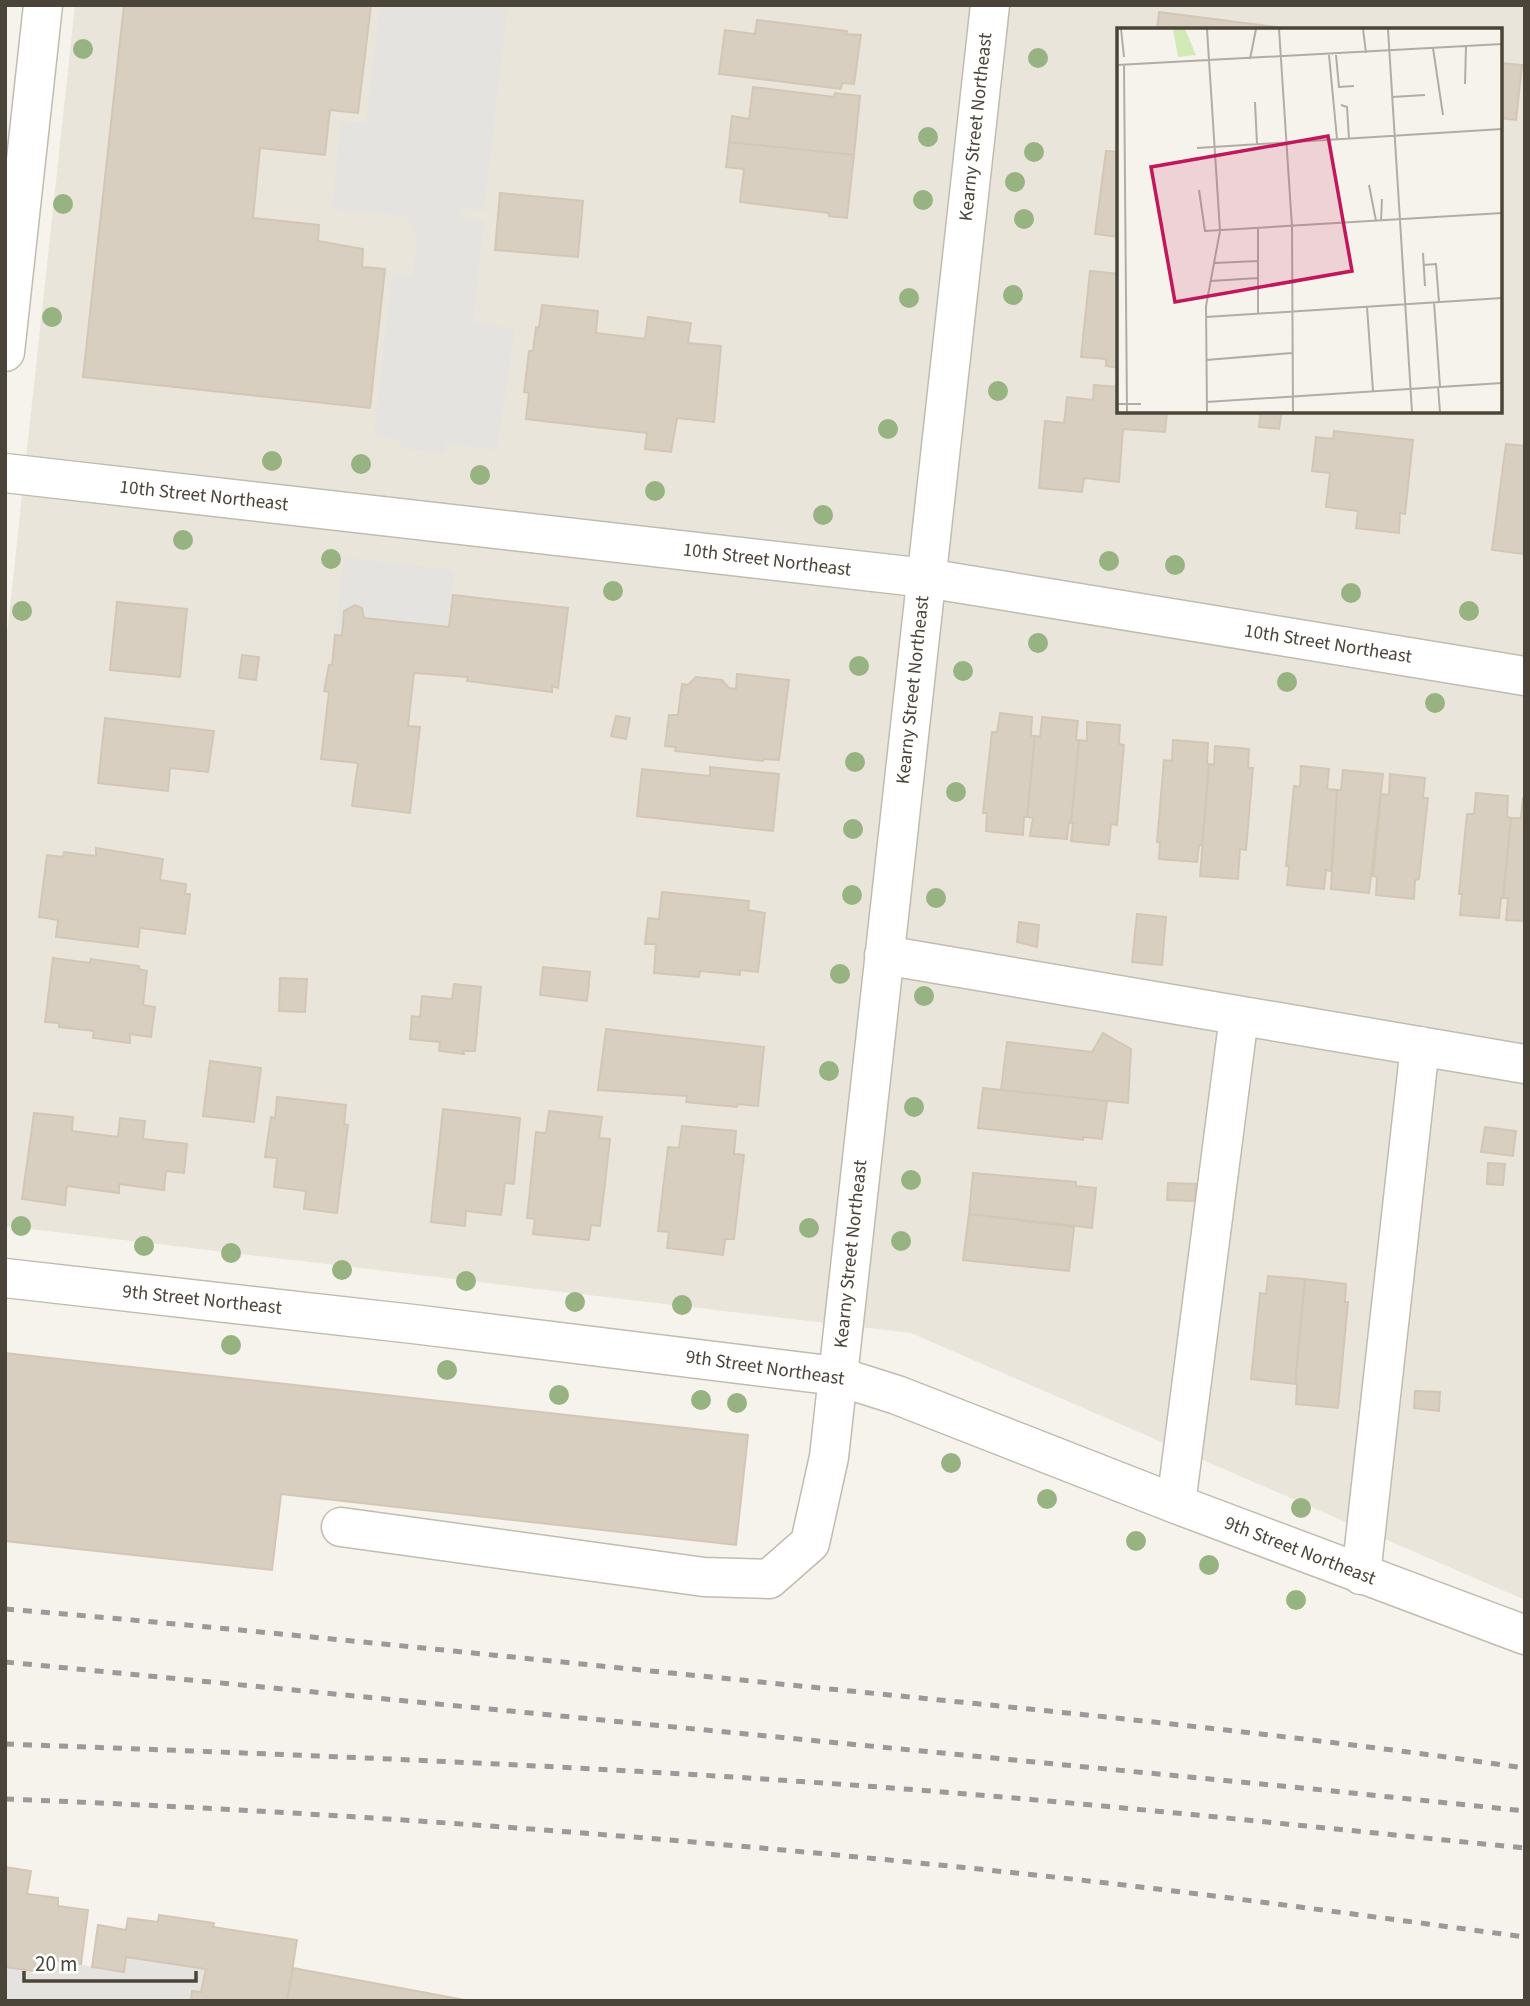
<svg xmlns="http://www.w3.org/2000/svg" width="1530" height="2006" font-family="'Source Sans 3',sans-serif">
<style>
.residential{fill:#eae5da;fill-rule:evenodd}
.parking{fill:#e5e3e0}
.building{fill:#d8cfc1;stroke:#d3c7b4;stroke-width:2}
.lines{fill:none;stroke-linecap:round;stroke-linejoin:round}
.minor-casing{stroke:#c2bbae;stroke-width:41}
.minor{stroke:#fff;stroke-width:38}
.rail{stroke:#9a9a9a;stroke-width:5;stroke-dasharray:9 9;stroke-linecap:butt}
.tree{fill:#97b381}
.labels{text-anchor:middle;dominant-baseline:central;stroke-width:5;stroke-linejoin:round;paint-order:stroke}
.street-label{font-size:19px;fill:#4b4439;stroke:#fff}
.inset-road{fill:none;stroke:#b2ada4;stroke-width:2}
.view{fill:#c2185b;fill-opacity:0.15;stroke:#c2185b;stroke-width:3.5}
.inset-edge{fill:none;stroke:#4b4439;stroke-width:3.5}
</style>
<rect width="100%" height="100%" fill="#f6f3ec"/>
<path class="residential" d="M75,5H1525V1600L911,1333L5,1226V653ZM1119,30H1500V411H1119Z"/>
<path class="parking" d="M380,5H508L484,211L461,208L460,218L484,221L473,323L515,329L497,450L446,444L444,453L400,448V440L374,436L392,274L412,276L417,237L406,216L332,209L341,121L366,123Z
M343,557L455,570L449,627L364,618L362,608L355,605L344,611L342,636L335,635Z
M36,1957L123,1972L126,1957L206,1969L201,1992L192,1991L191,2001H5V1967L34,1971Z"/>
<path class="building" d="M124,5H371L358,113L330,110L325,155L260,148L253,218L319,225L318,241L363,249L362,267L385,269L370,408L83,377Z
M1159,12L1299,30H1157Z
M757,20L847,31L846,34L861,35L854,84L842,83L841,89L719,74L725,30L755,34Z
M1500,63L1522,65L1516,120L1500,118Z
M753,87L834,97L835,93L860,96L854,155L729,142L732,116L749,119Z
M729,142L854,155L847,218L829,216V213L740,202L744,169L726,167Z
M1106,151L1119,152V237L1095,234Z
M500,193L583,201L578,257L495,250Z
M1090,271L1119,274V368L1106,366V359L1081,357Z
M542,305L598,311L596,333L645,339L648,317L691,323L688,343L721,346L714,422L677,418L671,452L645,449L647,433L526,419L529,393L524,392L529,351H533L536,327L539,328Z
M1094,385L1119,387V411H1167L1165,432L1123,429L1119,482L1084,478L1082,492L1039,488L1045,421L1064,423L1067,397L1093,400Z
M1261,411H1282L1279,429L1259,427Z
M1334,431L1413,440L1405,514L1400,513L1399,533L1356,528L1358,511L1326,507L1330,473L1312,471L1316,437L1333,439Z
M1506,444L1525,446V554L1492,550Z
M453,595L568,608L558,688L552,686V692L467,681L468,677L414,673L408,726L420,727L410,813L352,806L358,763L321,759L329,692L324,691L329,665H332L335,635L342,636L344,611L355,605L362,608L364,618L449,627Z
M117,602L187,609L180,677L110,670Z
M242,655L259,657L256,680L239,678Z
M737,674L789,680L779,760L763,759V761L675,751L676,747L665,746L669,715H678L682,684L688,685L696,677L722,680L729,688L736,689Z
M1000,713L1032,717L1031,736H1035L1027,817H1024L1023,835L986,831L987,813H983L992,732H997Z
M616,716L630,718L626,739L611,736Z
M1042,717L1078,721L1076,740H1079L1071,823L1069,822L1067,839L1030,836L1033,818L1027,817L1035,736L1040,737Z
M105,718L214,731L208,772L170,768L168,791L98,783Z
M1087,722L1120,725L1119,744L1124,745L1117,825L1111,824L1109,845L1071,841L1073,823H1071L1079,740L1087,741Z
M1173,740L1208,743L1207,764H1209L1202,845H1199L1197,862L1159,859L1160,843L1157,842L1164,760L1172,761Z
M1215,746L1249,749L1248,768H1253L1246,850L1240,849L1238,879L1200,876L1209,764L1214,765Z
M1301,766L1329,769L1327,789L1337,790L1331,871L1326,870L1324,889L1287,885L1289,866H1286L1294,786L1300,787Z
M710,767L779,774L773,831L637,816L642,769L710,776Z
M1343,770L1383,774L1369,893L1331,889L1337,790H1341Z
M1390,774L1425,778L1423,798H1428L1419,879L1415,880L1414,899L1376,895L1377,877L1373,876L1381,794L1389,795Z
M1476,793L1508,796L1507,817L1511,818L1503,898H1501L1499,918L1460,915L1462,894H1459L1467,814H1474Z
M1523,798H1525V921L1506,920L1508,898H1503L1511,818H1521Z
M96,848L163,859L160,880L186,884L185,894H190L185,934L140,928L138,947L56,937L58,920L39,917L47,855L63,857L64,852L96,856Z
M662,892L749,901L748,910L765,913L758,972L740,970V975L700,971L699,977L654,973L656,944H645L648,918L659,919Z
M1137,914L1166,917L1162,965L1132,962Z
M1019,922L1039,925L1037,947L1017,942Z
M53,958L90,963L91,959L139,966V969L147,971L143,1005L155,1007L151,1037L130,1034V1043L93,1038L94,1031L59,1027V1023L45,1022Z
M543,967L590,972L587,1001L540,995Z
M280,978L307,979L305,1012L279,1011Z
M454,984L481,987L475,1051H463L464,1054L439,1051L440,1042L410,1039L412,1016L420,1017L422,996L452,999Z
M606,1029L764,1047L758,1106L738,1104L737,1107L686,1102L687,1096L598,1090Z
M1103,1033L1131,1049L1128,1103L1001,1090L1007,1042L1092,1052Z
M210,1061L261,1068L254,1122L203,1116Z
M983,1088L1107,1101L1102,1139L1083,1137V1140L978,1128Z
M277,1097L346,1105L344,1124L348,1125L337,1213L304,1209L306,1191L274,1187L277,1158L265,1157L271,1117L275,1118Z
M443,1109L520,1118L514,1184L505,1183L501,1215L466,1211L465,1226L431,1222Z
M549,1111L602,1117L599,1138L610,1139L600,1226L591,1225L589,1240L533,1234L535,1219L527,1218L536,1132L546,1133Z
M34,1113L73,1117L72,1131L118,1137L120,1118L145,1121L143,1139L187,1144L184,1173L166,1171L164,1190L119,1184V1193L67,1186L65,1205L22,1199Z
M682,1126L736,1131L734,1154L744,1155L734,1239H725L723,1255L667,1248L669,1232L658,1231L668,1147L679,1148Z
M1485,1127L1516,1131L1513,1156L1481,1152Z
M1488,1163L1505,1164L1503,1185L1487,1184Z
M973,1173L1076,1182V1186L1096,1188L1092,1228L969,1214Z
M1168,1183L1196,1184L1195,1201L1167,1200Z
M969,1214L1074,1227L1069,1271L963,1260Z
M1268,1276L1305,1279L1295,1384L1251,1379L1260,1293L1266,1294Z
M1305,1279L1346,1284L1345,1302H1348L1338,1408L1296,1404L1297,1384H1295Z
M5,1353L748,1435L736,1545L281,1494L272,1570L5,1541Z
M1415,1391L1440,1392L1439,1411L1414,1408Z
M5,1867L31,1871L27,1894L58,1898V1906L88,1910L81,1964L36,1957L35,1971L5,1967Z
M159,1915L214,1923L213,1927L297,1940L287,2001H191L192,1991L201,1992L206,1969L126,1957L124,1972L92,1967L98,1925L126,1930L128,1918L158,1922Z
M293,1968L470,2001H287Z"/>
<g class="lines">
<g class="minor-casing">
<path id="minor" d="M5,352L43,5
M5,473L926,578L1525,676
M884,955L1525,1064
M5,1278L413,1324L837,1376L897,1395L1176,1504L1525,1635
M1176,1504L1239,1016
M341,1527L704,1577L769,1579L810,1543L829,1457L990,5
M1361,1575L1420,1046"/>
</g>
<use href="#minor" class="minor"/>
<path class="rail" d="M5,1609C247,1629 489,1655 731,1679C996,1706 1261,1730 1525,1768
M5,1662L1323,1790L1525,1811
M5,1744C278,1754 551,1764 823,1783C1058,1799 1291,1825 1525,1848
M5,1799C340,1812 674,1837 1007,1872C1180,1890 1352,1914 1525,1937"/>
</g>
<g class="tree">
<circle cx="83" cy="49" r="10"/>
<circle cx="1038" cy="58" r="10"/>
<circle cx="928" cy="137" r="10"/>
<circle cx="1034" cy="152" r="10"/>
<circle cx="1015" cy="182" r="10"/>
<circle cx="923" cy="200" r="10"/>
<circle cx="63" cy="204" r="10"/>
<circle cx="1024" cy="219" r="10"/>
<circle cx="1013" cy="295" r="10"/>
<circle cx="909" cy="298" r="10"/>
<circle cx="52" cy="317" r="10"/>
<circle cx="998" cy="391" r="10"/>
<circle cx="888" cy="429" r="10"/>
<circle cx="272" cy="461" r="10"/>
<circle cx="361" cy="464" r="10"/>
<circle cx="480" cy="475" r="10"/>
<circle cx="655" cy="491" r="10"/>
<circle cx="823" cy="515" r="10"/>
<circle cx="183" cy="540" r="10"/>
<circle cx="331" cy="559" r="10"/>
<circle cx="1109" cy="561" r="10"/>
<circle cx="1175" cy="565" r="10"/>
<circle cx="613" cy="591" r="10"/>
<circle cx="1351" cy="593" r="10"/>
<circle cx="22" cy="611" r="10"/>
<circle cx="1469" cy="611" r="10"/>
<circle cx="1038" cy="643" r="10"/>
<circle cx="859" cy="666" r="10"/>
<circle cx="963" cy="671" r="10"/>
<circle cx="1287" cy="682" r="10"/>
<circle cx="1435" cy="703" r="10"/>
<circle cx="855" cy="762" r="10"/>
<circle cx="956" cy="792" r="10"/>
<circle cx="853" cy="829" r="10"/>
<circle cx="852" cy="895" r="10"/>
<circle cx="936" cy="898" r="10"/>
<circle cx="840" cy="974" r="10"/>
<circle cx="924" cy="996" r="10"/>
<circle cx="829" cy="1071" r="10"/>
<circle cx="914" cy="1107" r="10"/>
<circle cx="911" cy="1180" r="10"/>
<circle cx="21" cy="1226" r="10"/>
<circle cx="809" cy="1228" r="10"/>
<circle cx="901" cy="1241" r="10"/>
<circle cx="144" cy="1246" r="10"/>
<circle cx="231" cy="1253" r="10"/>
<circle cx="342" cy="1270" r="10"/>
<circle cx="466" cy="1281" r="10"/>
<circle cx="575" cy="1302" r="10"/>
<circle cx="682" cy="1305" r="10"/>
<circle cx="231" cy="1345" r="10"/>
<circle cx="447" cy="1370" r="10"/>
<circle cx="559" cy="1395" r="10"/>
<circle cx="701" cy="1400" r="10"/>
<circle cx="737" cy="1403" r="10"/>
<circle cx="951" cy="1463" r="10"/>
<circle cx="1047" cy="1499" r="10"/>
<circle cx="1301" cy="1508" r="10"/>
<circle cx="1136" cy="1541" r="10"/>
<circle cx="1209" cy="1565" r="10"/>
<circle cx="1296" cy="1600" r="10"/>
</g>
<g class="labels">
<g class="street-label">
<text transform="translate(976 127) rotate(-84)">Kearny Street Northeast</text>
<text transform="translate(204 496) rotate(6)">10th Street Northeast</text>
<text transform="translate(767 560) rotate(7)">10th Street Northeast</text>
<text transform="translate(1328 644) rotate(9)">10th Street Northeast</text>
<text transform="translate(913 690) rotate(-84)">Kearny Street Northeast</text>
<text transform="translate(851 1254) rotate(-84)">Kearny Street Northeast</text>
<text transform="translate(202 1300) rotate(6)">9th Street Northeast</text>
<text transform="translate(765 1368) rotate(8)">9th Street Northeast</text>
<text transform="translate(1300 1551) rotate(21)">9th Street Northeast</text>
</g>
</g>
<g transform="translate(1117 28)">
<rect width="385" height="385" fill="#f6f3ec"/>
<path d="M56,1H68L79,27L61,29Z" fill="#d2eab5"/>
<path class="inset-road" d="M4,1L7,29M162,1L175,199L176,384M246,1L249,25M271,1L295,384M316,20L326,87M212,27L220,111M219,27L222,59L237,58M133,31L139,1M0,37L385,16M7,37L10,384M348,56L349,18M275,69L308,67M138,74L140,116M224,77L230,79L232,111M80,120L385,101M252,157L259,193M82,162L88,203L385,185M264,193L265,171M141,201V286M306,225L308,258M97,235L141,233M306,237L319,236L322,274M94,253L141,250M317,274L323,359M250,279L256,363M89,289L385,270M89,332L175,325M321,359L323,384M89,374L385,355M0,376H24M90,384L89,278L103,203L90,1"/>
<path class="view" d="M211,108L235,243L58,274L34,139Z"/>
<rect width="385" height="385" class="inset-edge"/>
</g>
<rect width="1530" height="2006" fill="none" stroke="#4b4439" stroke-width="14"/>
<path d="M24 1971v10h172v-10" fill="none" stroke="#4b4439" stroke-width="3.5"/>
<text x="35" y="1971" font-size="21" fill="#4b4439" stroke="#ffffff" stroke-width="5" paint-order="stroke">20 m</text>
</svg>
